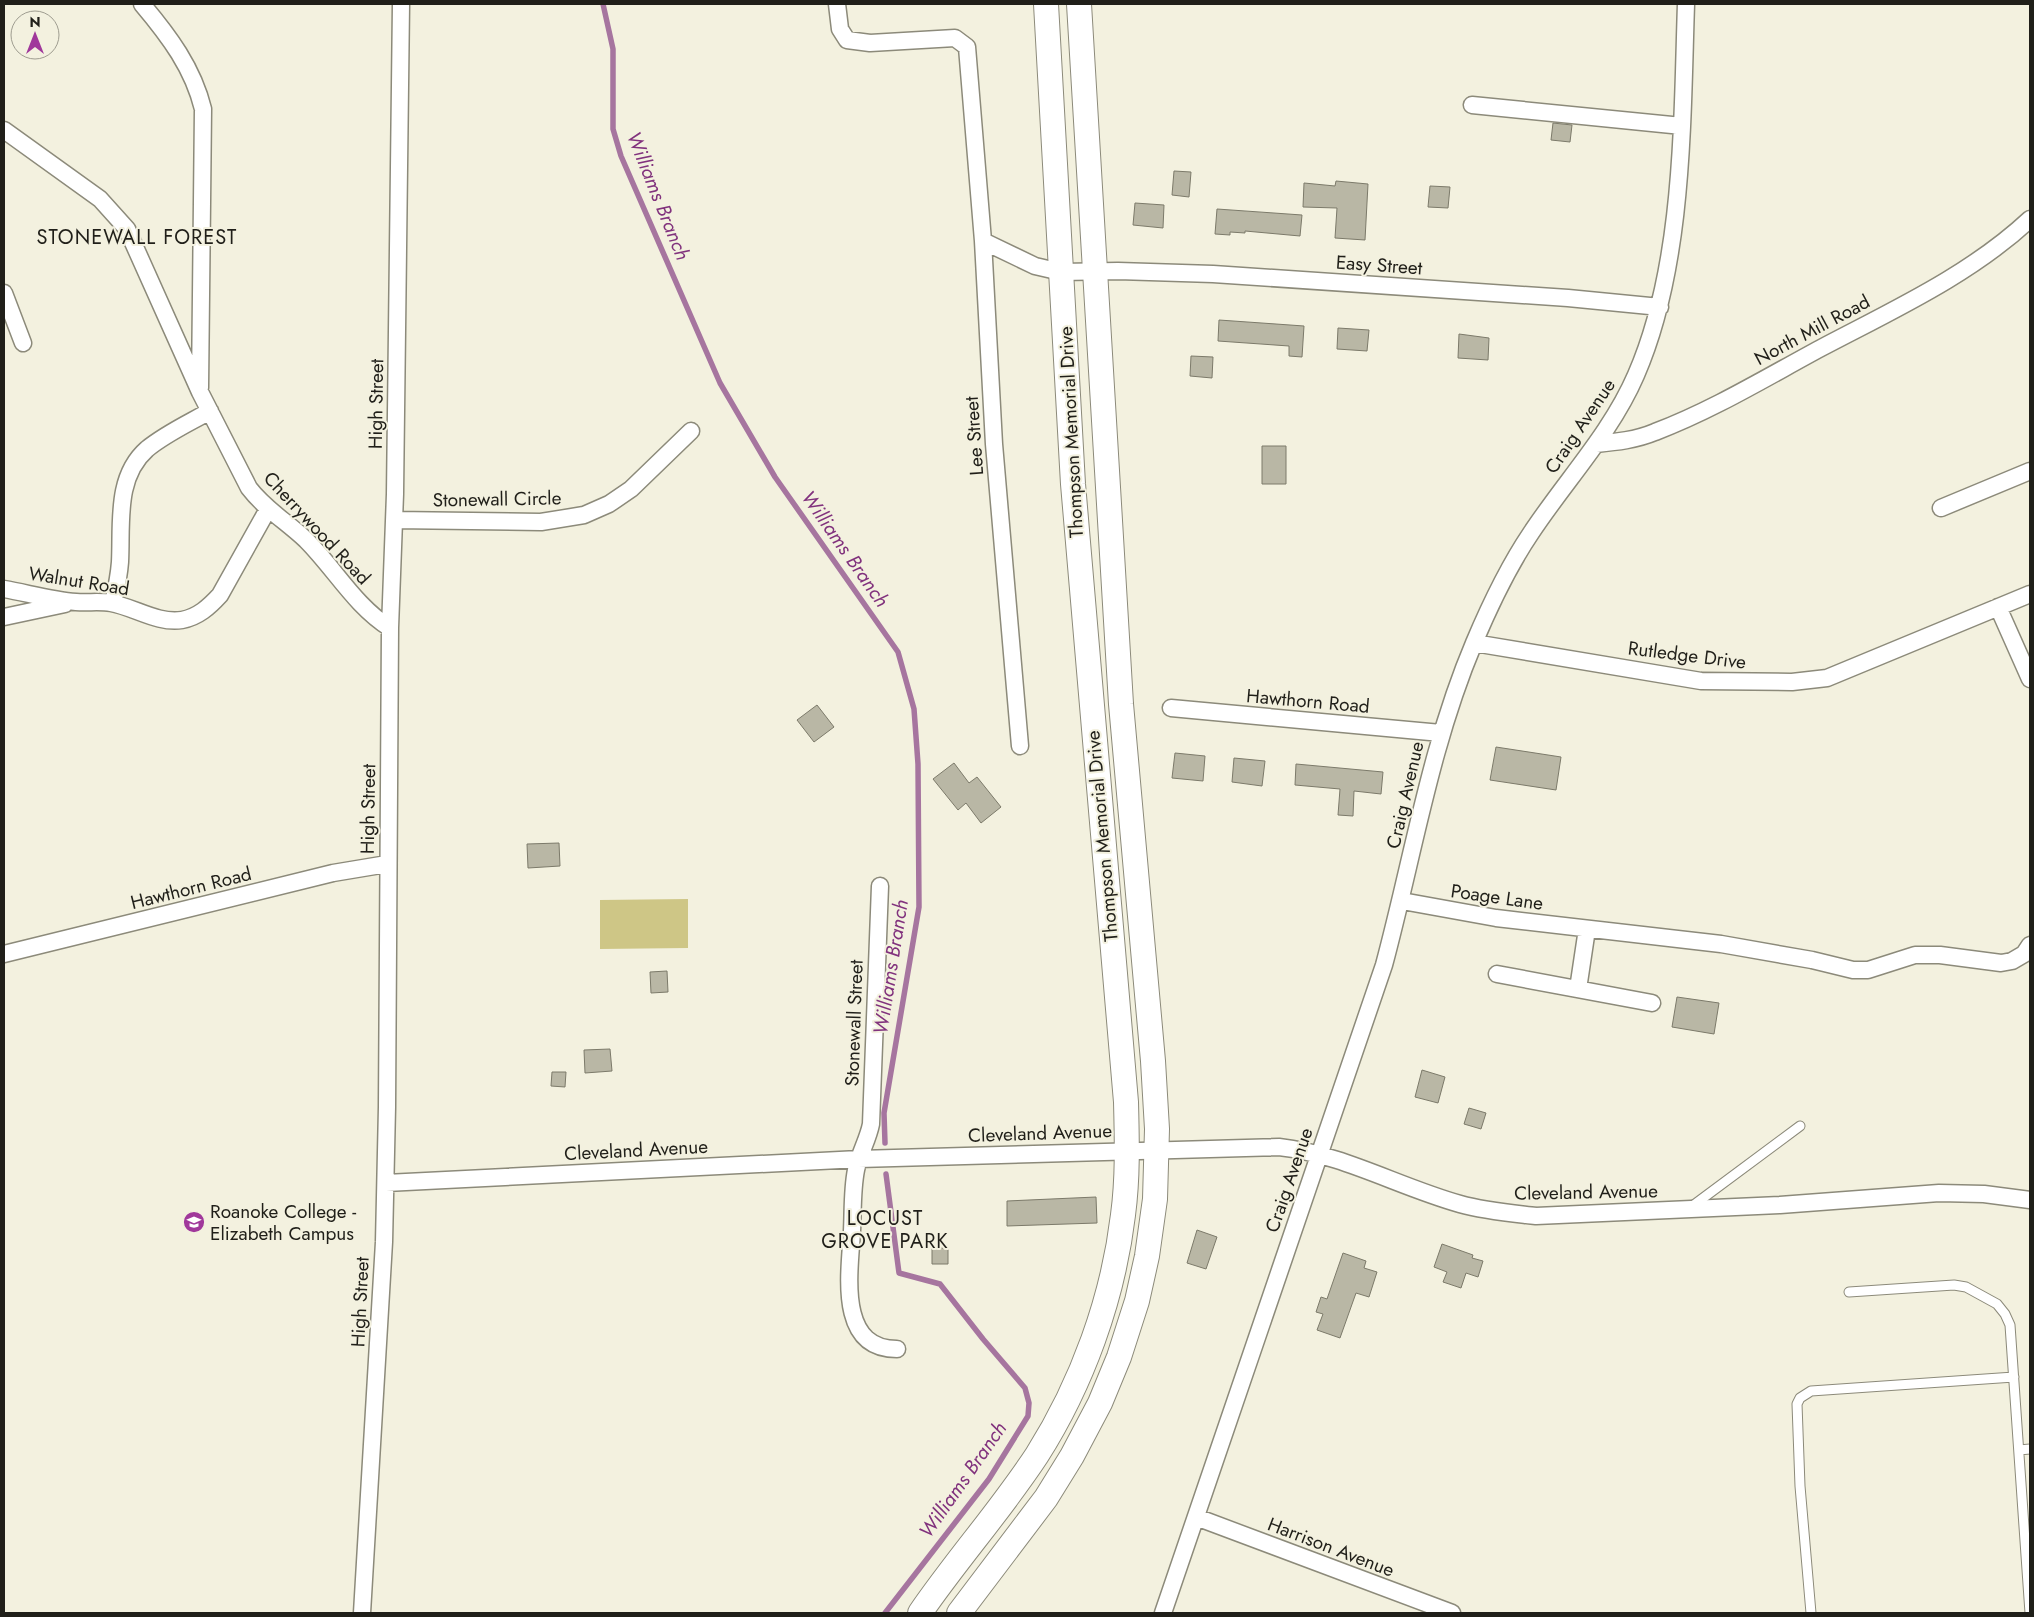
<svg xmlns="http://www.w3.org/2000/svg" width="2034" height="1617" font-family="Jost,sans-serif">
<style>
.green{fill:#cec686}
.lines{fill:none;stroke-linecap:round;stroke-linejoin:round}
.stream{stroke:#a6759f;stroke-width:5.5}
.building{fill:#b9b7a5;stroke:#7c7a6a}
.lane-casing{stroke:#8c8a7a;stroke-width:11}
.street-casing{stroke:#8c8a7a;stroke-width:19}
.secondary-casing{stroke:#8c8a7a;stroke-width:26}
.lane{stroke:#fff;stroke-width:9}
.street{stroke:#fff;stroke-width:16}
.secondary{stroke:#fff;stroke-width:24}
.labels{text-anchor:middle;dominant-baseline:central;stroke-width:4;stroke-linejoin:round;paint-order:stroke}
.street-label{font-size:19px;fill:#201f19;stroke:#f3f1df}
.poi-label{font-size:19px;fill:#201f19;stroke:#f3f1df;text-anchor:start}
.water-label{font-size:20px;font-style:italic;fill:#81327d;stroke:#f3f1df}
.neighbourhood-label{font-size:20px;letter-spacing:1px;fill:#201f19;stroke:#f3f1df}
</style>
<rect width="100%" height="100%" fill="#f3f1df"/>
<path class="green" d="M688,899V948L600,949V900Z"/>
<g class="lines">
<path class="stream" d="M603,4L613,49V129L621,156L720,383L775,477L898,652L914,709L918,764L919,907L884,1113L885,1143
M885,1613L989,1479L1028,1416L1029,1403L1025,1388L983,1339L940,1284L899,1273L886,1174"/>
</g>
<path class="building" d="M1553,123L1572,125L1570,142L1551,140Z
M1174,171L1191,172L1189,197L1172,195Z
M1336,181L1368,184L1365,240L1335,238L1337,208L1303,207L1304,183L1335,186Z
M1430,186L1450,187L1448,208L1428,207Z
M1135,203L1164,205L1163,228L1133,225Z
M1217,209L1302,215L1300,236L1245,231V233L1230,232V235L1215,234Z
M1219,320L1304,326L1302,357L1289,356V346L1218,341Z
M1338,328L1369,330L1367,351L1337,349Z
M1459,334L1489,338L1488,360L1458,358Z
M1191,356L1213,357L1212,378L1190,376Z
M1262,446H1286V484H1262Z
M817,705L834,727L814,742L797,720Z
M1496,747L1561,757L1556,790L1490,780Z
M1175,753L1205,756L1203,781L1172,778Z
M1234,758L1265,761L1262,786L1232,782Z
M954,763L969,783L977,777L1001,807L981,823L966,803L958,810L933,779Z
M1296,764L1383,772L1381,794L1354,791L1353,816L1338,815L1340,789L1295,785Z
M559,843L560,866L528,868L527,844Z
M667,971L668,992L651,993L650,972Z
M1677,997L1719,1003L1714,1034L1672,1027Z
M610,1049L612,1071L585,1073L584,1050Z
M1422,1070L1445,1077L1438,1103L1415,1097Z
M552,1072H566L565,1087L551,1086Z
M1469,1108L1486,1113L1481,1129L1464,1124Z
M1096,1197L1097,1223L1007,1226V1201Z
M1197,1230L1217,1237L1206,1269L1187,1263Z
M1442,1244L1473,1255L1472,1258L1483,1261L1478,1277L1466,1273L1461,1288L1443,1282L1447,1272L1434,1267Z
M932,1248H948V1264H932Z
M1343,1253L1366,1261L1364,1268L1377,1272L1369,1297L1356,1293L1340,1338L1317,1330L1323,1314L1316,1312L1321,1297L1327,1299Z"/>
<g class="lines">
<g class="lane-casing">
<path id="lane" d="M1691,1207L1800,1126
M1849,1292L1954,1285L1966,1287L1997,1304L2005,1314L2010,1325L2030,1613
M2019,1450L2030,1449
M1811,1613L1800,1486L1797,1404L1800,1398L1811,1391L2014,1377"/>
</g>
<g class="street-casing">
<path id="street" d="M142,4C169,36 193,68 203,109L200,388
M837,4L840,29L847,40L870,43L955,38L967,47L983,241
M1472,105L1682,126
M4,130L100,199L127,229L200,392L249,488C265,509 287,522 306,540C335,569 355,606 390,628
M4,293L23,343
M1596,444C1616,442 1636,440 1655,432C1713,410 1767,377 1821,348C1893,310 1970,275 2030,219
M1941,508L2030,471
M394,520L541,522L584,515L609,504L631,489L691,431
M4,589C27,593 52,600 76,602C88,603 99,601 111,603C134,607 158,624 182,620C198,617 209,607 220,595L268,509
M113,603C116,590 119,576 120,562C122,524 115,477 147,449C165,434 189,423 210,411
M1998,607L2030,679
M4,617L65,604
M1474,643L1701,681L1792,682L1827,678L2030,594
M1171,708L1441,733
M1020,746L994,444L983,241L1035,266L1061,272L1118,271L1213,274L1568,298L1660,307
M880,886L871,1124C868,1140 859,1154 856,1170C852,1190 853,1212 852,1231C850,1270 836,1349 897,1349
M1402,901L1496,918L1721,944L1812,960L1853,970H1868L1915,955H1940L2001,963L2012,961L2024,954L2030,945
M4,954L333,873L387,864
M1497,974L1652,1003
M1578,989L1587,929
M386,1183L859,1159L1279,1147C1342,1154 1399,1187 1460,1204C1485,1211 1510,1213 1536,1216L1780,1205L1939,1193L1984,1194L2030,1200
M1196,1517L1452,1613
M362,1613L384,1242L387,1107L390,628L395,494L401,4
M1163,1613L1384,965C1413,857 1430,747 1474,643C1490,605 1508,567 1531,533C1566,480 1611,433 1636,375C1684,265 1682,122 1686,4"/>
</g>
<g class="secondary-casing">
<path id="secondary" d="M920,1613C957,1559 1001,1510 1037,1455C1082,1384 1113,1299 1123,1215C1128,1178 1127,1140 1126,1102L1073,484L1046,4
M959,1613L1046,1498L1072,1456L1100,1403L1119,1357L1137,1301L1147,1256L1155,1199L1157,1129L1153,1061L1121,704L1079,4"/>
</g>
<use href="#lane" class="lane"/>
<use href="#street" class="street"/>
<use href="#secondary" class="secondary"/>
</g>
<defs>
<g id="university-disc" transform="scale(1.125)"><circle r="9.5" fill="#a0389b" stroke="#f3f1df"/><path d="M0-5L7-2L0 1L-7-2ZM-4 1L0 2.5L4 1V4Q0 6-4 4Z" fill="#fff"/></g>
</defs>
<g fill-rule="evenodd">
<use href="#university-disc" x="194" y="1222"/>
</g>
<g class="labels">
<g class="street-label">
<text transform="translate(1379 265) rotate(4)">Easy Street</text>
<text transform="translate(1812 330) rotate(-28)">North Mill Road</text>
<text transform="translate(376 404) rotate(-89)">High Street</text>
<text transform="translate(1580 426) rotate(-56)">Craig Avenue</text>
<text transform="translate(1071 432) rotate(-93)">Thompson Memorial Drive</text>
<text transform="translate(974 436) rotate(-94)">Lee Street</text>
<text transform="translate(497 499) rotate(-1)">Stonewall Circle</text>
<text transform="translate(317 528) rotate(47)">Cherrywood Road</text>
<text transform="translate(79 581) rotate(9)">Walnut Road</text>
<text transform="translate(1687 655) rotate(7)">Rutledge Drive</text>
<text transform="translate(1308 701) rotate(5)">Hawthorn Road</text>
<text transform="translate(1405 795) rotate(-77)">Craig Avenue</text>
<text transform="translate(368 809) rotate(-89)">High Street</text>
<text transform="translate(1102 836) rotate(-95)">Thompson Memorial Drive</text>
<text transform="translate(191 888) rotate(-14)">Hawthorn Road</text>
<text transform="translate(1497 897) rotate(8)">Poage Lane</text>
<text transform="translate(854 1023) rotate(-88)">Stonewall Street</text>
<text transform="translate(1040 1133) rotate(-2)">Cleveland Avenue</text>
<text transform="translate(636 1150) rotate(-3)">Cleveland Avenue</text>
<text transform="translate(1289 1180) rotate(-71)">Craig Avenue</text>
<text transform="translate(1586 1192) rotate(-1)">Cleveland Avenue</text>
<text transform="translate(360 1302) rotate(-87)">High Street</text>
<text transform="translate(1331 1547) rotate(21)">Harrison Avenue</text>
</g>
<g class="poi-label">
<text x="210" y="1211">Roanoke College -<tspan x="210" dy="22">Elizabeth Campus</tspan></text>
</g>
<g class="water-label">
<text transform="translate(658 196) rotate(68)">Williams Branch</text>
<text transform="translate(845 549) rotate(55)">Williams Branch</text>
<text transform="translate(891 967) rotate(-81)">Williams Branch</text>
<text transform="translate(963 1480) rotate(-55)">Williams Branch</text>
</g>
<g class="neighbourhood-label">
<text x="137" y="237">STONEWALL FOREST</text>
<text x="885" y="1218">LOCUST<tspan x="885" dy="23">GROVE PARK</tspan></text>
</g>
</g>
<rect width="2034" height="1617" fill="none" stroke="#201f19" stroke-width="10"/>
<g transform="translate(35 35)"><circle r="24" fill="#f3f1df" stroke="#9f9d90"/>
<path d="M0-4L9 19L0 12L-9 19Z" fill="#a0389b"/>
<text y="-8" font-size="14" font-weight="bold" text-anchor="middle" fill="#201f19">N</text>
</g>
</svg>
